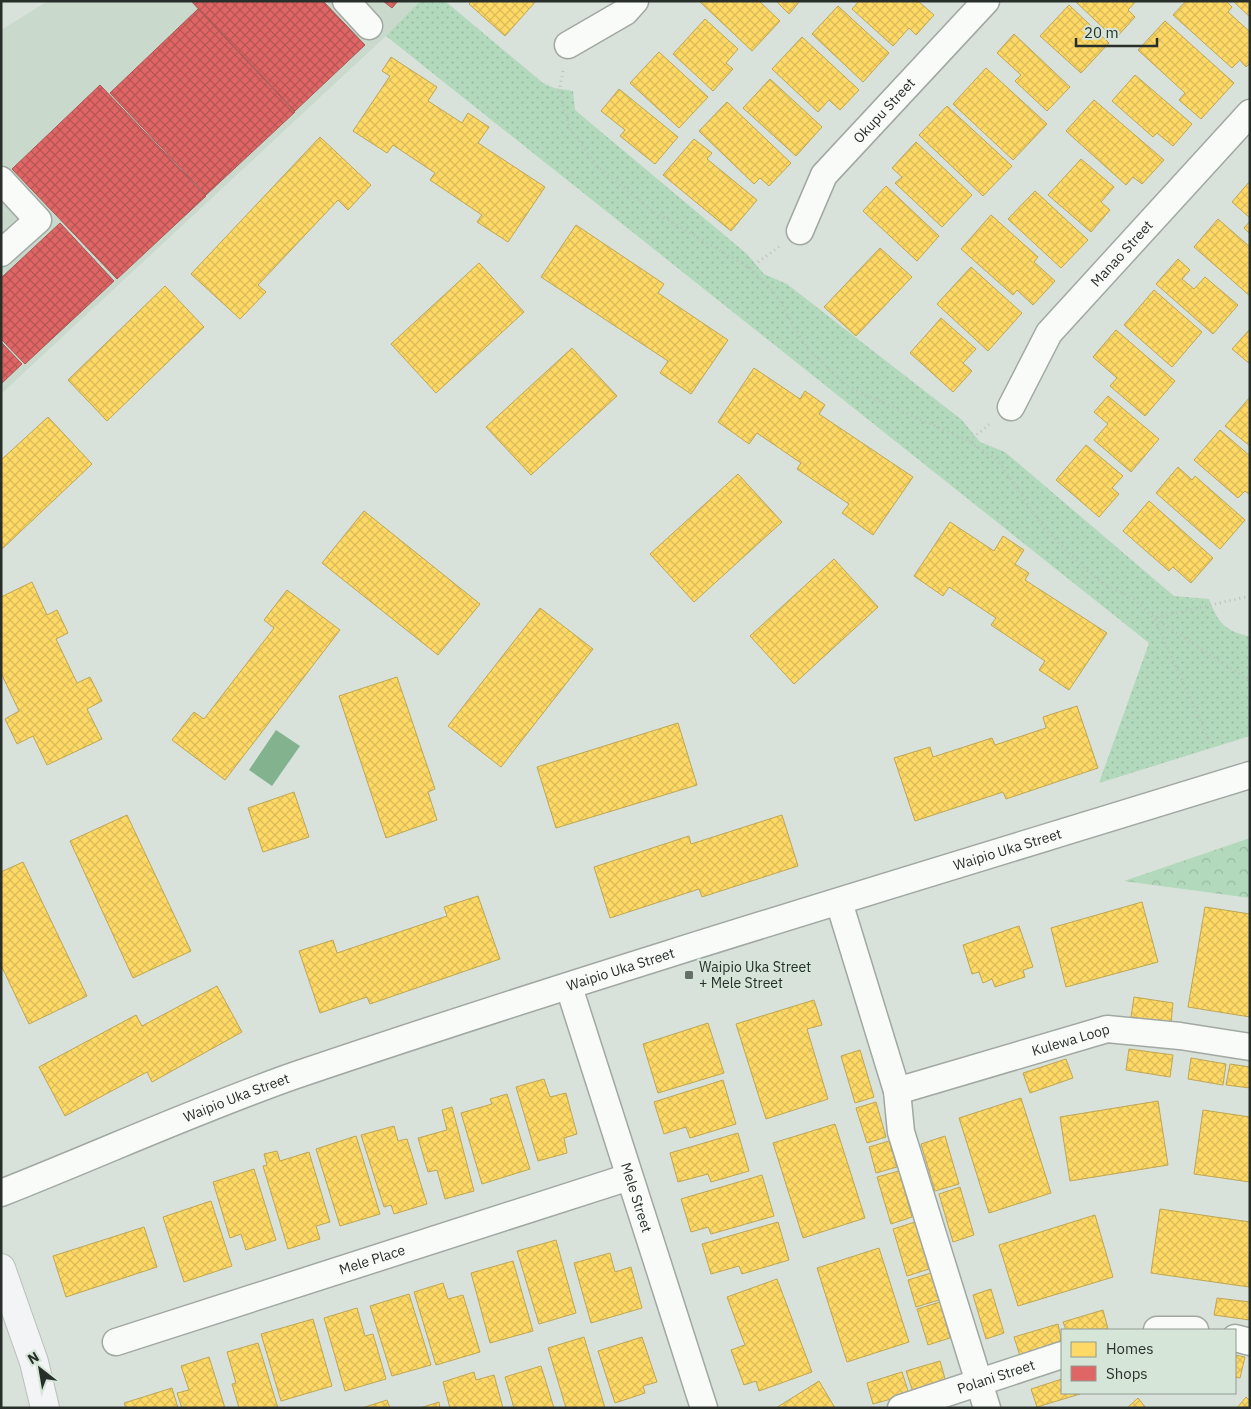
<svg xmlns="http://www.w3.org/2000/svg" width="1251" height="1409" font-family="'IBM Plex Sans',sans-serif">
<style>
.built{fill:#c9dacc}
.grass{fill:url(#grass-dots)}
.park{fill:url(#park-crowns)}
.water{fill:#82b28e}
.homes{fill:url(#homes-cross-hatch);stroke:#bea654}
.shops{fill:url(#shops-cross-hatch);stroke:#a95654}
.lines{fill:none;stroke-linecap:round;stroke-linejoin:round}
.minor-casing{stroke:#a1a8a2;stroke-width:29}
.major-casing{stroke:#babfbb;stroke-width:30}
.path{stroke:#bec1bf;stroke-width:3;stroke-dasharray:1 4;stroke-linecap:butt}
.minor{stroke:#f9fbf9;stroke-width:26}
.major{stroke:#f2f4f5;stroke-width:28}
.poi-dot{fill:#666e68;stroke:#d5e5d8;stroke-width:2}
.labels{text-anchor:middle;dominant-baseline:central;stroke-width:5;stroke-linejoin:round;paint-order:stroke}
.street-label{font-size:14px;fill:#282f2a;stroke:#d5e5d8}
.poi-label{font-size:14px;fill:#282f2a;stroke:#d5e5d8;text-anchor:start}
</style>
<defs>
<pattern id="grass-dots" width="8" height="8" patternUnits="userSpaceOnUse" patternTransform="scale(1.25)"><rect width="8" height="8" fill="#b2d9bb"/><path d="M2 2h.1M6 6h.1" fill="none" stroke="#99bba1" stroke-width="1.8" stroke-linecap="round"/></pattern>
<pattern id="park-crowns" width="20" height="18" patternUnits="userSpaceOnUse" patternTransform="scale(1.25)"><rect width="20" height="18" fill="#b2d9bb"/><path d="M2 6a3 3 0 1 1 6 0M12 15a3 3 0 1 1 6 0" fill="none" stroke="#99bba1"/></pattern>
<pattern id="homes-cross-hatch" width="8" height="8" patternUnits="userSpaceOnUse" patternTransform="scale(1.25)"><rect width="8" height="8" fill="#ffd966"/><path d="M0 0l8 8M0 8l8-8" fill="none" stroke="#dbbb59"/></pattern>
<pattern id="shops-cross-hatch" width="8" height="8" patternUnits="userSpaceOnUse" patternTransform="scale(1.25)"><rect width="8" height="8" fill="#e06666"/><path d="M0 0l8 8M0 8l8-8" fill="none" stroke="#b65454"/></pattern>
</defs>
<rect width="100%" height="100%" fill="#d8e2da"/>
<path class="built" d="M48,1H420L386,36L1,394V30Z"/>
<path class="grass" d="M420,1H445L543,83L554,88L573,91L575,110L747,254L764,274L787,284L962,420L980,442L1005,452L1174,596L1209,599C1219,624 1223,629 1250,637V736L1099,783L1149,643L386,36Z"/>
<path class="park" d="M1250,838V898L1124,881Z"/>
<path class="water" d="M276,730L300,746L272,786L249,770Z"/>
<path class="homes" d="M471,1H536L505,36L469,4Z
M699,1H759L780,21L752,51Z
M776,1H800L789,14Z
M859,1H918L934,15L916,35L909,28L893,46L852,9Z
M1075,1H1136L1128,10L1135,17L1115,39Z
M1186,1H1226L1232,7L1228,12L1250,32V63L1246,67L1240,60L1232,68L1173,15Z
M1233,1H1250V17Z
M1069,5L1109,43L1081,73L1040,36Z
M838,6L889,53L863,82L812,34Z
M705,19L738,49L726,63L733,69L713,91L673,54Z
M1165,21L1234,83L1201,119L1179,100L1185,93L1138,50Z
M1014,34L1070,87L1047,111L1015,81L1021,75L997,53Z
M802,37L859,90L840,110L829,100L818,112L772,69Z
M659,52L708,97L679,128L630,83Z
M391,57L437,87L428,101L462,123L468,113L489,127L478,143L545,187L508,242L477,222L482,215L430,180L435,173L393,145L387,153L353,131L390,76L382,71Z
M986,68L1047,124L1013,160L953,104Z
M1135,75L1192,124L1173,146L1157,133L1153,137L1112,101Z
M770,79L822,127L796,156L743,108Z
M619,89L678,137L655,164L620,136L625,130L601,111Z
M1094,100L1164,160L1142,184L1133,177L1126,185L1066,131Z
M727,102L791,163L769,186L760,178L754,184L699,131Z
M947,106L1012,166L983,196L919,135Z
M320,137L371,185L348,210L338,200L258,285L266,292L240,319L191,274Z
M694,139L712,153L707,159L757,200L731,231L663,175Z
M916,142L972,195L942,227L895,183L902,177L892,168Z
M1081,159L1114,187L1101,202L1110,210L1091,232L1048,195Z
M1250,181V218L1232,202Z
M886,186L939,236L917,261L863,211Z
M1035,191L1088,240L1061,268L1008,219Z
M991,215L1038,257L1034,262L1055,281L1033,305L1017,290L1013,295L961,249Z
M1218,219L1250,247V296L1194,247Z
M1250,221V234L1244,228Z
M576,225L664,284L658,293L728,340L691,394L660,373L668,361L541,277Z
M880,248L912,277L856,336L824,307Z
M1178,259L1190,270L1182,279L1194,289L1205,277L1238,305L1213,334L1156,284Z
M479,263L524,312L436,393L391,344Z
M971,267L1022,313L988,351L937,304Z
M165,286L204,327L107,421L68,380Z
M1154,290L1202,332L1172,367L1124,325Z
M941,318L976,349L963,363L972,371L953,392L910,353Z
M1250,329V364L1232,349Z
M1116,330L1175,381L1145,416L1110,386L1117,378L1093,357Z
M572,348L617,396L531,475L486,427Z
M754,368L800,399L805,391L825,405L819,414L913,477L873,535L842,513L849,504L797,469L801,463L757,433L749,444L718,422Z
M1108,396L1159,439L1131,472L1094,440L1108,424L1094,412Z
M1250,397V446L1225,426Z
M48,417L92,464L1,550V460Z
M1220,430L1250,456V495L1245,491L1238,498L1194,460Z
M1086,445L1123,476L1112,488L1119,494L1099,517L1056,480Z
M1178,467L1192,480L1195,476L1245,520L1220,549L1156,493Z
M738,474L782,522L694,602L650,554Z
M1149,501L1213,558L1191,583L1173,567L1169,571L1123,531Z
M364,511L480,604L438,655L322,563Z
M950,522L994,551L1003,536L1024,550L1015,564L1029,573L1025,580L1107,633L1069,690L1039,670L1045,661L991,625L996,618L949,587L943,596L914,576Z
M834,559L878,607L794,684L750,636Z
M32,582L47,615L57,610L68,633L56,639L77,683L90,677L102,701L87,709L102,739L47,765L33,736L17,744L5,719L19,711L1,673V597Z
M287,590L340,630L225,780L172,740L194,712L204,719L274,628L264,620Z
M540,608L593,649L501,767L448,726Z
M397,677L435,789L428,792L437,820L386,838L339,696Z
M1077,706L1098,768L1006,799L1003,792L915,821L894,758L930,747L933,757L992,738L995,745L1046,728L1043,717Z
M678,723L697,785L556,828L537,767Z
M294,792L309,837L263,852L248,808Z
M127,815L191,951L133,978L70,841Z
M782,815L798,866L702,897L699,889L610,918L594,867L689,836L691,844Z
M23,862L87,996L29,1024L1,965V872Z
M478,896L500,959L370,1004L367,997L320,1013L299,951L333,940L337,953L447,916L444,907Z
M1142,902L1158,962L1066,987L1051,928Z
M1205,907L1250,914V1017L1188,1007Z
M1019,926L1033,967L1023,970L1025,977L995,987L992,979L983,983L979,972L972,974L963,945Z
M217,986L242,1032L152,1082L147,1072L65,1116L39,1067L136,1015L142,1026Z
M1134,997L1173,1003L1171,1023L1131,1017Z
M814,1000L822,1025L807,1029L828,1099L766,1119L736,1024Z
M708,1023L724,1073L658,1093L643,1044Z
M1129,1049L1173,1055L1170,1077L1126,1070Z
M860,1050L874,1097L855,1103L841,1056Z
M1191,1058L1226,1064L1223,1085L1188,1079Z
M1066,1059L1073,1078L1030,1093L1023,1073Z
M1230,1064L1250,1067V1088L1226,1085Z
M544,1079L550,1097L566,1093L577,1134L564,1138L567,1153L538,1161L516,1087Z
M723,1080L736,1124L690,1138L686,1127L664,1134L654,1102Z
M507,1094L530,1169L482,1184L461,1113L492,1104L490,1099Z
M1021,1098L1051,1193L989,1213L959,1118Z
M1158,1101L1168,1165L1070,1181L1060,1117Z
M876,1102L886,1137L867,1143L856,1108Z
M452,1107L474,1191L445,1199L437,1170L428,1172L418,1138L447,1130L442,1110Z
M1203,1110L1250,1117V1182L1194,1174Z
M835,1124L865,1218L803,1238L773,1143Z
M394,1126L398,1141L407,1139L427,1204L394,1214L391,1205L384,1207L361,1135Z
M738,1133L749,1171L711,1182L708,1174L678,1182L670,1153Z
M356,1136L380,1214L340,1226L316,1149Z
M945,1136L959,1184L935,1191L921,1144Z
M889,1141L897,1167L876,1173L869,1147Z
M277,1151L280,1161L309,1152L330,1222L316,1226L320,1239L288,1249L263,1166L267,1165L264,1154Z
M254,1169L276,1240L246,1250L241,1234L230,1238L213,1182Z
M899,1171L912,1217L891,1224L877,1177Z
M762,1175L774,1216L711,1234L708,1227L691,1232L681,1199Z
M960,1187L974,1235L953,1242L939,1194Z
M211,1201L232,1266L184,1282L163,1217Z
M1160,1209L1250,1222L1249,1287L1151,1273Z
M1095,1215L1113,1277L1018,1306L999,1245Z
M778,1222L789,1260L742,1274L739,1266L711,1274L702,1244Z
M915,1222L929,1269L907,1276L893,1229Z
M144,1227L157,1267L66,1297L53,1256Z
M556,1240L576,1313L539,1324L517,1251Z
M879,1248L909,1342L847,1362L817,1268Z
M610,1253L615,1272L631,1267L642,1308L591,1323L574,1263Z
M513,1261L533,1331L490,1343L471,1273Z
M931,1273L939,1300L916,1307L908,1280Z
M777,1279L812,1372L759,1391L756,1381L744,1385L731,1350L745,1345L727,1297Z
M443,1283L448,1299L463,1295L480,1352L436,1365L414,1292Z
M991,1289L1004,1333L986,1339L973,1295Z
M409,1294L431,1365L392,1376L370,1306Z
M1217,1298L1250,1302V1320L1214,1315Z
M940,1302L950,1338L928,1345L917,1309Z
M357,1308L365,1336L373,1334L386,1379L345,1391L324,1318Z
M1103,1310L1108,1329L1066,1330L1063,1322Z
M313,1319L332,1386L281,1401L261,1334Z
M1058,1324L1062,1343L1020,1356L1014,1337Z
M584,1337L605,1408H566L548,1348Z
M642,1337L657,1382L643,1386L645,1393L615,1403L598,1351Z
M258,1343L278,1408H239L232,1384L236,1383L227,1352Z
M1235,1355L1245,1357L1240,1378L1235,1377Z
M209,1357L225,1408H182L177,1393L189,1390L181,1366Z
M940,1361L946,1382L913,1392L906,1371Z
M541,1366L554,1408H514L505,1377Z
M474,1372L476,1380L494,1375L503,1408H450L443,1382Z
M902,1372L909,1394L873,1404L867,1383Z
M1062,1379V1393L1080,1394L1037,1407L1031,1389Z
M819,1381L835,1408H776Z
M172,1388L178,1408H126L124,1403Z
M1246,1397L1250,1401V1408H1237Z
M1138,1398L1146,1408H1127Z
M387,1400L390,1408H362Z
M439,1402L440,1408H420Z"/>
<path class="shops" d="M191,1H323L365,45L295,111Z
M383,1H398L392,8Z
M198,9L295,112L206,195L110,93Z
M100,85L206,196L117,279L12,169Z
M60,223L114,281L25,364L1,339V278Z
M1,342L22,364L1,384Z"/>
<g class="lines">
<g class="minor-casing">
<g id="minor">
<path d="M346,1L369,26"/>
<path d="M568,45L625,12L635,1"/>
<path d="M1,180L38,220L1,253"/>
<path id="s1" d="M800,231L824,175L986,1"/>
<path id="s2" d="M1011,407L1049,333L1250,113"/>
<path d="M839,902L897,1091L901,1132L987,1408"/>
<path id="s3" d="M569,987L704,1408"/>
<path id="s4" d="M897,1091L1107,1029L1180,1036L1250,1047"/>
<path id="s5" d="M1,1193C100,1154 196,1110 296,1075C612,968 932,873 1250,775"/>
<path d="M1157,1330H1195"/>
<path d="M1235,1338L1250,1342"/>
<path id="s6" d="M116,1342L629,1177"/>
<path id="s7" d="M901,1408L1062,1355"/>
</g>
</g>
<g class="major-casing">
<path id="major" d="M1,1268L34,1362L45,1408"/>
</g>
<path class="path" d="M563,71L559,92L570,129L596,165L651,210L750,268L774,292L807,348L848,387L969,441L998,461L1044,528L1079,563L1103,584L1133,598L1154,618L1209,740
M750,268L780,246
M969,441L991,423
M1250,596L1154,618L1250,681"/>
<use href="#minor" class="minor"/>
<use href="#major" class="major"/>
</g>
<rect class="poi-dot" x="684" y="970" width="10" height="10" rx="2.5"/>
<g class="labels">
<g class="street-label">
<text stroke="none"><textPath href="#s1" startOffset="149">Okupu Street</textPath></text>
<text stroke="none"><textPath href="#s2" startOffset="191">Manao Street</textPath></text>
<text stroke="none"><textPath href="#s5" startOffset="1064">Waipio Uka Street</textPath></text>
<text stroke="none"><textPath href="#s5" startOffset="659">Waipio Uka Street</textPath></text>
<text stroke="none"><textPath href="#s4" startOffset="181">Kulewa Loop</textPath></text>
<text stroke="none"><textPath href="#s5" startOffset="254">Waipio Uka Street</textPath></text>
<text stroke="none"><textPath href="#s3" startOffset="221">Mele Street</textPath></text>
<text stroke="none"><textPath href="#s6" startOffset="269">Mele Place</textPath></text>
<text stroke="none"><textPath href="#s7" startOffset="100">Polani Street</textPath></text>
</g>
<g class="poi-label">
<text x="699" y="967">Waipio Uka Street<tspan x="699" dy="16">+ Mele Street</tspan></text>
</g>
</g>
<rect width="1251" height="1409" fill="none" stroke="#282f2a" stroke-width="5"/>
<rect x="1061" y="1329" width="175" height="65" fill="#d5e5d8" stroke="#909c92"/>
<rect x="1071" y="1342" width="25" height="15" fill="#ffd966" stroke="#909c92"/>
<text x="1106" y="1354" font-size="15" fill="#282f2a">Homes</text>
<rect x="1071" y="1366" width="25" height="15" fill="#e06666" stroke="#909c92"/>
<text x="1106" y="1379" font-size="15" fill="#282f2a">Shops</text>
<g transform="translate(40 1369) rotate(329)" stroke="#d5e5d8" stroke-width="4" paint-order="stroke">
<path d="M0-4L9 19L0 12L-9 19Z" fill="#282f2a"/>
<text y="-8" font-size="14" font-weight="bold" text-anchor="middle" fill="#282f2a">N</text>
</g>
<path d="M1076 38v8h81v-8" fill="none" stroke="#282f2a" stroke-width="2.5"/>
<text x="1084" y="38" font-size="15" fill="#282f2a" stroke="#d5e5d8" stroke-width="4" paint-order="stroke">20 m</text>
</svg>
